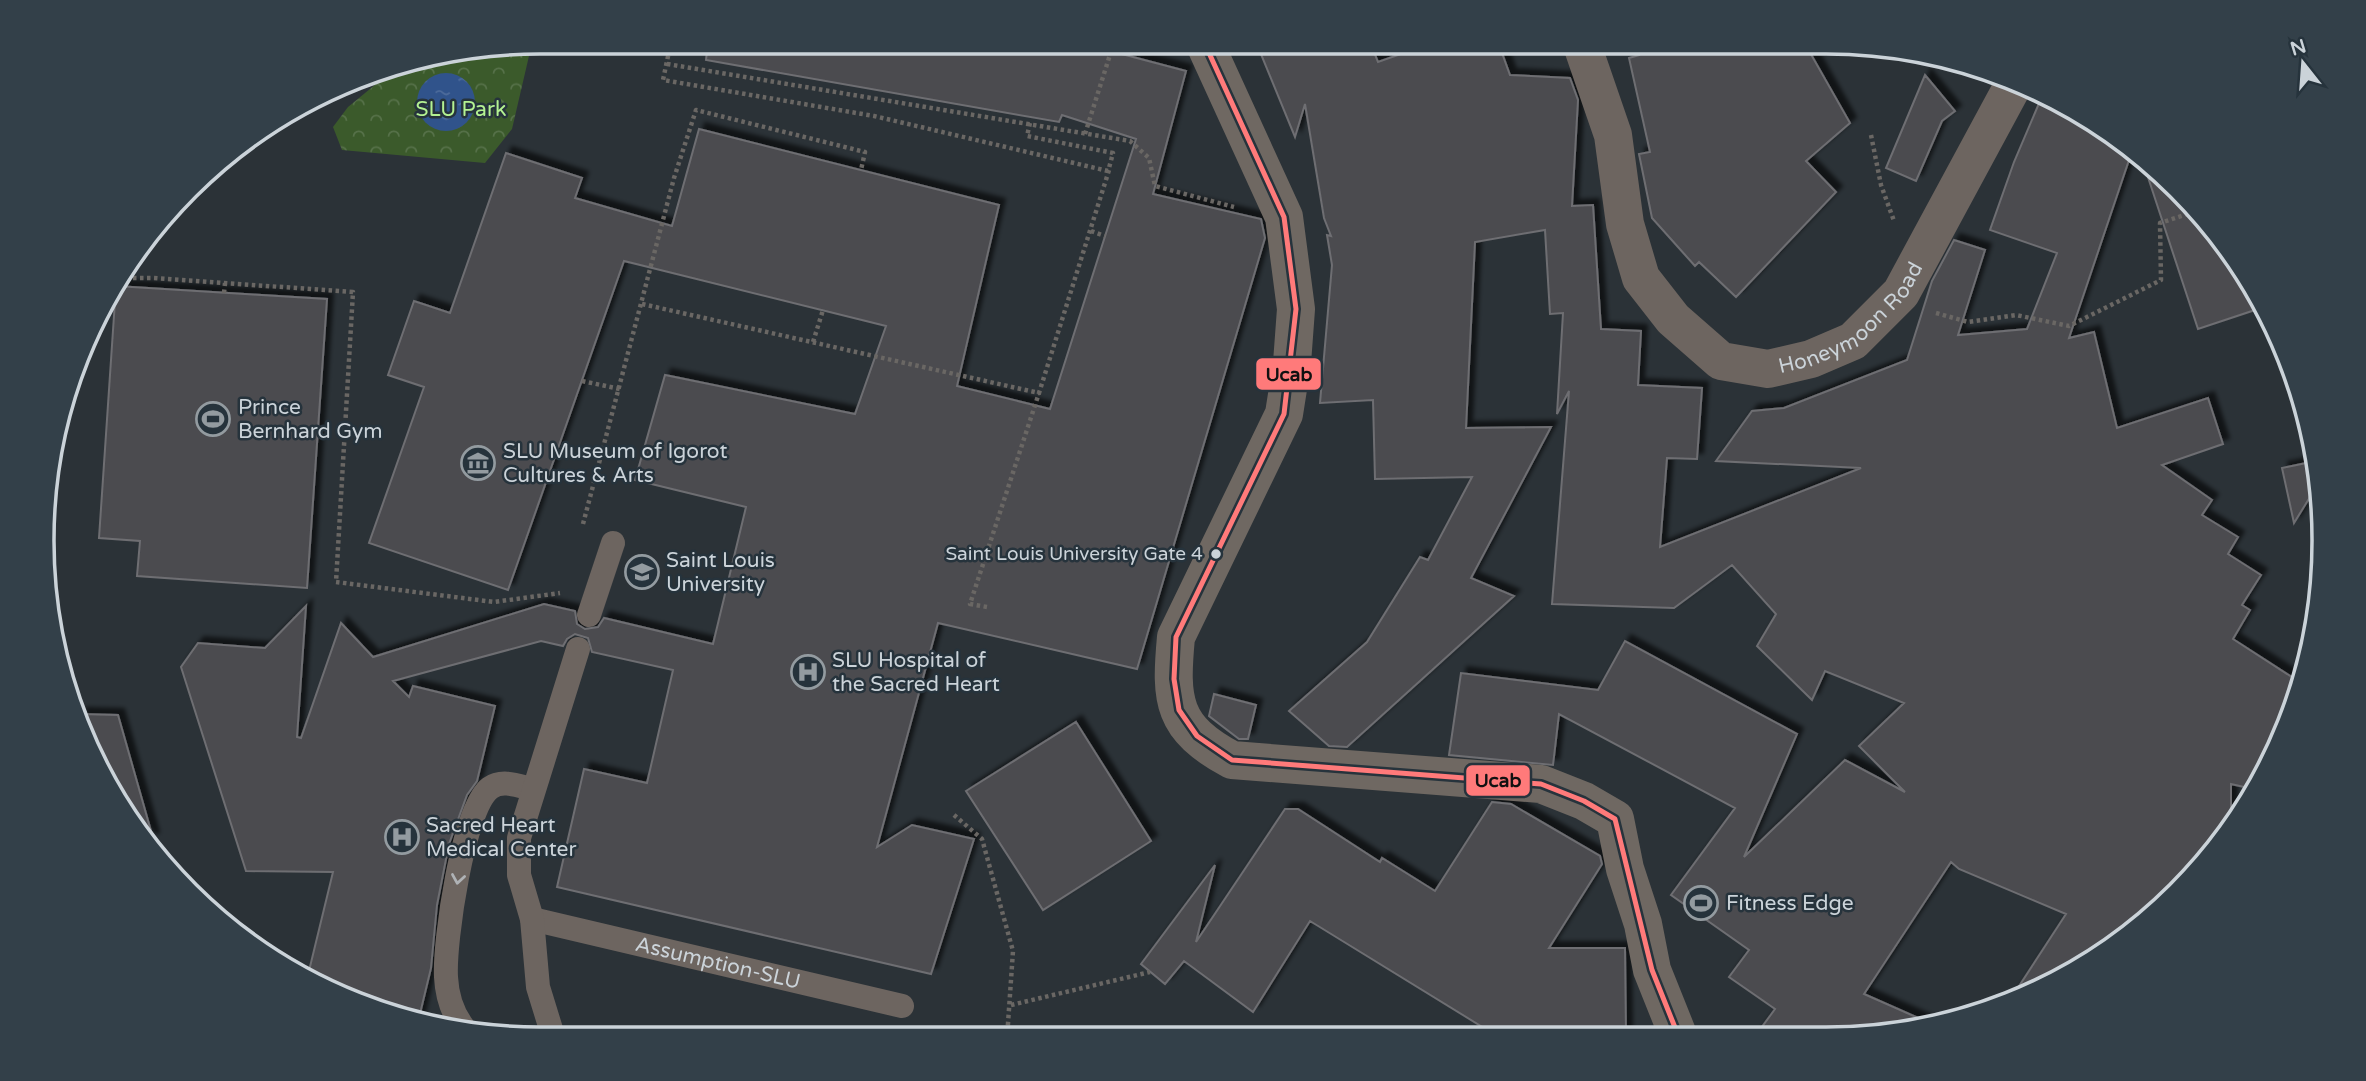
<svg xmlns="http://www.w3.org/2000/svg" width="2366" height="1081" font-family="'Varela Round',sans-serif">
<style>
.forest{fill:url(#forest-crowns)}
.water{fill:url(#water-ripples)}
.building{fill:#4b4b4f;stroke:#6e6e72;stroke-width:2;filter:url(#shadow)}
.lines{fill:none;stroke-linecap:round;stroke-linejoin:round}
.path{stroke:#6a6764;stroke-width:4.5;stroke-dasharray:3.5 3.5;stroke-linecap:butt}
.service{stroke:#6d6560;stroke-width:24}
.tertiary{stroke:#6d6560;stroke-width:38}
.secondary{stroke:#6f6862;stroke-width:38}
.bus-1-casing{stroke:#26333c;stroke-width:10}
.bus-1{stroke:#ff7a7a;stroke-width:5}
.oneway{stroke:#afb2b5}
.bus-dot{fill:#cbd3d9;stroke:#26333c;stroke-width:2.5}
.labels{text-anchor:middle;dominant-baseline:central;stroke-width:5;stroke-linejoin:round;paint-order:stroke}
.bus-label{font-size:19px;fill:#cbd3d9;stroke:#26333c;text-anchor:end}
.park-label{font-size:21px;fill:#b4f292;stroke:#26333c}
.street-label{font-size:21px;fill:#cbd3d9;stroke:#26333c}
.poi-label{font-size:21px;fill:#cbd3d9;stroke:#26333c;text-anchor:start}
.rim{fill:none;stroke:#cbd3d9;stroke-width:3.5}
.line-badge{stroke:#26333c;stroke-width:2.5}
.pale-badge-label{font-size:19px;text-anchor:middle;font-weight:bold;fill:#111}
</style>
<defs>
<pattern id="forest-crowns" width="20" height="18" patternUnits="userSpaceOnUse" patternTransform="scale(1.75)"><rect width="20" height="18" fill="#3b5a2b"/><path d="M2 6a3 3 0 1 1 6 0M12 15a3 3 0 1 1 6 0" fill="none" stroke="#567149"/></pattern>
<pattern id="water-ripples" width="26" height="14" patternUnits="userSpaceOnUse" patternTransform="scale(1.75)"><rect width="26" height="14" fill="#30538b"/><path d="M2 4q2-2 4 0t4 0M15 11q2-2 4 0t4 0" fill="none" stroke="#4d6b9b"/></pattern>
<filter id="shadow"><feDropShadow dx="6" dy="-6" stdDeviation="2" flood-color="#0009"/></filter>
</defs>
<rect width="100%" height="100%" fill="#2b3237"/>
<path class="forest" d="M532,43L512,129L485,163L342,150L333,127L348,107L398,66Z"/>
<path class="water" d="M417 102a29 29 0 1 1 58 0a29 29 0 1 1-58 0Z"/>
<path class="building" d="M708,42H1101L1099,48L1186,71L1153,194L1261,219L1265,238L1137,669L938,623L877,847L912,825L974,839L931,974L557,887L584,769L647,783L673,670L592,652L588,638L575,634L567,639L563,646L541,641L393,681L409,697L413,686L495,706L477,781L467,795L449,844L437,905L431,968L418,1022L350,1001L308,975L333,872L246,871L181,667L198,643L265,648L306,606L297,737L301,738L341,623L373,657L544,604L575,611L577,624L585,629L598,627L604,618L713,644L746,507L635,480L665,375L855,414L886,326L624,261L508,590L369,543L424,387L388,375L414,301L450,313L506,153L582,178L575,198L672,226L699,129L999,205L957,386L1050,409L1136,139L1062,115L1059,122L706,60Z
M1256,42H1370L1378,62L1435,42H1498L1510,75L1570,78L1578,100L1572,206L1593,205L1601,329L1641,331L1638,385L1702,388L1697,459L1667,458L1660,547L1861,468L1716,461L1752,411L1784,408L1907,360L1932,281L1954,240L1985,250L1958,335L2027,329L2057,253L1990,230L2014,162L2043,94L2102,126L2132,151L2069,338L2094,332L2117,428L2208,398L2223,444L2162,465L2212,500L2202,515L2238,537L2228,554L2261,575L2242,605L2250,610L2233,639L2301,683L2286,731L2253,789L2231,784V827L2221,844L2136,930L2127,924L2113,945L2008,1003L2066,914L1959,869L1951,862L1864,994L1932,1024L1891,1035H1756L1775,1009L1729,977L1749,950L1671,895L1735,808L1559,714L1553,765L1449,755L1461,673L1598,690L1625,641L1797,734L1744,857L1845,760L1905,792L1859,746L1904,703L1825,671L1812,700L1757,646L1776,614L1732,565L1674,608L1552,604L1569,391L1557,414L1563,313L1550,314L1545,230L1475,242L1466,428L1551,427L1471,578L1514,596L1347,747L1329,746L1289,711L1367,642L1420,557L1428,560L1472,477L1375,479L1373,400L1320,403L1332,265L1327,235L1331,236L1324,218L1305,104L1295,137Z
M1633,42H1804L1850,123L1806,161L1836,192L1736,297L1699,262L1695,266L1652,218L1639,154L1650,152L1629,58L1639,55Z
M1925,75L1955,111L1942,121L1916,181L1886,168Z
M2142,159L2178,188L2240,263L2255,310L2198,329Z
M116,286L327,299L307,588L137,576L140,541L99,538Z
M2316,461L2318,484L2294,523L2282,468Z
M1214,694L1256,705L1248,739H1239L1209,716Z
M80,714L118,715L153,838L150,839L109,789Z
M1076,722L1151,841L1043,910L966,791Z
M1492,802L1511,804L1600,856L1602,864L1549,948H1625L1626,1036H1497L1310,921L1253,1012L1184,961L1165,984L1141,964L1215,865L1196,942L1285,809H1298L1380,862L1382,858L1435,891Z"/>
<g class="lines">
<path class="path" d="M671,42L663,80L874,116L1108,171
M667,64L1130,141L1149,158L1155,186L1234,207
M1030,123L1027,136L1113,153L1109,168
M1085,134L1114,42
M1871,135L1881,185L1894,221
M1091,231L1105,236
M123,274V278H153L353,292L336,582L494,602L560,593
M2247,278L2258,312H2266
M224,293L225,283
M642,304L1039,393L1110,167
M1936,313L1968,322L2016,315L2069,326L2161,280L2160,223L2197,211
M813,342L823,310
M582,381L620,389
M583,524L674,178L696,110L865,152L861,170
M987,607L970,604L1039,393
M2275,750L2289,701
M954,815L982,839L1013,951L1007,1038
M1011,1005L1150,972"/>
<g class="service">
<path d="M589,615L613,543"/>
<path id="s1" d="M532,919L902,1006"/>
<path d="M467,1032C454,1017 447,997 446,977C444,942 463,808 490,788C502,779 519,786 532,789"/>
<path d="M554,1039L538,987L532,919L519,875V838L578,649"/>
</g>
<path class="tertiary" id="s2" d="M1581,42L1613,135L1625,224L1641,278L1673,319L1721,361L1768,369L1811,359L1853,341L1901,293L2016,80"/>
<path class="secondary" d="M1204,42L1284,217L1296,309L1292,363L1284,414L1176,637C1170,701 1172,728 1232,760L1541,784L1584,801L1615,819L1625,869L1643,924L1652,970L1678,1035"/>
<g class="bus-1-casing">
<path id="bus-1" d="M1204,42L1284,217L1296,309L1284,414L1176,637L1174,679L1179,710L1197,736L1232,760L1541,784L1584,801L1615,819L1652,970L1678,1035"/>
</g>
<use href="#bus-1" class="bus-1"/>
</g>
<defs><path id="oneway-chevron" d="M-2-3.5L2.5 0L-2 3.5" fill="none" stroke-width="1.6" stroke-linecap="round" stroke-linejoin="round" transform="scale(1.75)"/></defs>
<use class="oneway" href="#oneway-chevron" transform="translate(458 879) rotate(99)"/>
<defs>
<g id="stadium-ring" transform="scale(1.75)"><circle r="9.5" fill="#26333c" stroke="#939ba0" stroke-width="1.5"/><path d="M0-5a6.5 5 0 1 0 0 10a6.5 5 0 1 0 0-10ZM-3.5-1.8h7v3.6h-7Z" fill="#939ba0"/></g>
<g id="museum-ring" transform="scale(1.75)"><circle r="9.5" fill="#26333c" stroke="#939ba0" stroke-width="1.5"/><path d="M0-6L6-3V-2H-6V-3ZM-5-1h2V3h-2ZM-1-1h2V3h-2ZM3-1h2V3H3ZM-6 4H6V6H-6Z" fill="#939ba0"/></g>
<g id="university-ring" transform="scale(1.75)"><circle r="9.5" fill="#26333c" stroke="#939ba0" stroke-width="1.5"/><path d="M0-5L7-2L0 1L-7-2ZM-4 1L0 2.5L4 1V4Q0 6-4 4Z" fill="#939ba0"/></g>
<g id="hospital-ring" transform="scale(1.75)"><circle r="9.5" fill="#26333c" stroke="#939ba0" stroke-width="1.5"/><path d="M-5-5h3v3.5h4V-5h3V5h-3V1.5h-4V5h-3Z" fill="#939ba0"/></g>
</defs>
<g fill-rule="evenodd">
<use href="#stadium-ring" x="213" y="419"/>
<use href="#museum-ring" x="478" y="463"/>
<use href="#university-ring" x="642" y="572"/>
<use href="#hospital-ring" x="808" y="672"/>
<use href="#hospital-ring" x="402" y="837"/>
<use href="#stadium-ring" x="1701" y="903"/>
</g>
<circle class="bus-dot" cx="1216" cy="554" r="6"/>
<g class="labels">
<g class="bus-label">
<text x="1203" y="554">Saint Louis University Gate 4</text>
</g>
<g class="park-label">
<text x="461" y="109">SLU Park</text>
</g>
<g class="street-label">
<text stroke="none"><textPath href="#s2" startOffset="509">Honeymoon Road</textPath></text>
<text stroke="none"><textPath href="#s1" startOffset="191">Assumption-SLU</textPath></text>
</g>
<g class="poi-label">
<text x="238" y="407">Prince<tspan x="238" dy="24">Bernhard Gym</tspan></text>
<text x="503" y="451">SLU Museum of Igorot<tspan x="503" dy="24">Cultures &amp; Arts</tspan></text>
<text x="666" y="560">Saint Louis<tspan x="666" dy="24">University</tspan></text>
<text x="832" y="660">SLU Hospital of<tspan x="832" dy="24">the Sacred Heart</tspan></text>
<text x="426" y="825">Sacred Heart<tspan x="426" dy="24">Medical Center</tspan></text>
<text x="1726" y="903">Fitness Edge</text>
</g>
</g>
<path d="M0 0H2366V1081H0ZM540 54H1826A486 486 0 0 1 2312 540V541A486 486 0 0 1 1826 1027H540A486 486 0 0 1 54 541V540A486 486 0 0 1 540 54Z" fill="#334049" fill-rule="evenodd"/>
<path class="rim" d="M540 54H1826A486 486 0 0 1 2312 540V541A486 486 0 0 1 1826 1027H540A486 486 0 0 1 54 541V540A486 486 0 0 1 540 54Z"/>
<g class="line-badge">
<rect x="1255" y="357" width="67" height="34" rx="7" fill="#ff7a7a"/>
<rect x="1465" y="764" width="66" height="33" rx="7" fill="#ff7a7a"/>
</g>
<g class="pale-badge-label">
<text x="1289" y="381">Ucab</text>
<text x="1498" y="787">Ucab</text>
</g>
<g transform="translate(2303 63) rotate(343)" stroke="#26333c" stroke-width="5" paint-order="stroke">
<path d="M0-5L12 26L0 18L-12 26Z" fill="#cbd3d9"/>
<text y="-10" font-size="19" font-weight="bold" text-anchor="middle" fill="#cbd3d9">N</text>
</g>
</svg>
